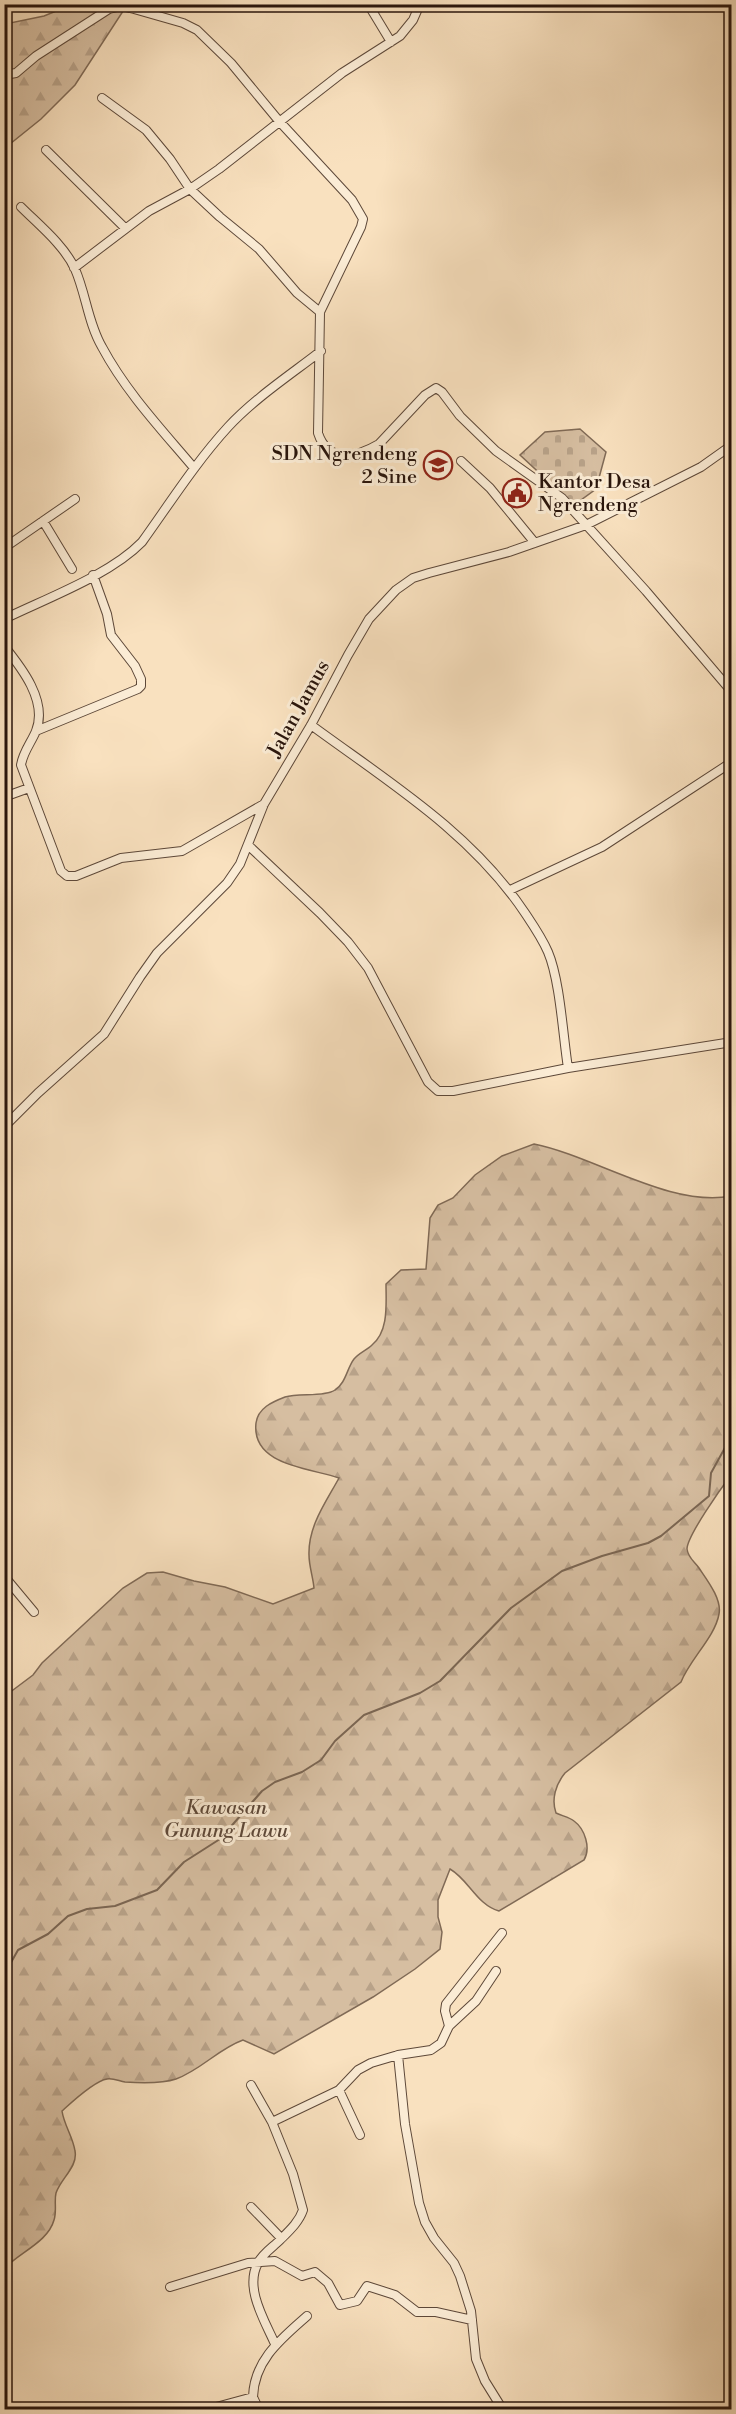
<svg xmlns="http://www.w3.org/2000/svg" width="736" height="2414" font-family="'Libre Bodoni',serif">
<style>
.forest{fill:url(#forest-firs);stroke:#806a56;stroke-width:1.5}
.cemetery{fill:url(#cemetery-stones);stroke:#806a56;stroke-width:1.5}
.lines{fill:none;stroke-linecap:round;stroke-linejoin:round}
.stream{stroke:#7b6653;stroke-width:2}
.minor-casing{stroke:#5d4839;stroke-width:10}
.minor{stroke:#fbecd5;stroke-width:8}
.labels{text-anchor:middle;dominant-baseline:central;stroke-width:6;stroke-linejoin:round;paint-order:stroke}
.poi-label{font-size:20px;fill:#29150c;stroke:#fbecd5;text-anchor:end}
.street-label{font-size:20px;fill:#29150c;stroke:#fbecd5}
.park-label{font-size:20px;font-style:italic;fill:#5d4839;stroke:#fbecd5}
</style>
<defs>
<pattern id="forest-firs" width="22" height="20" patternUnits="userSpaceOnUse" patternTransform="scale(1.5)"><rect width="22" height="20" fill="#d6bea1"/><path d="M5 1l3.5 6h-7zM16 11l3.5 6h-7z" fill="#b8a289"/></pattern>
<pattern id="cemetery-stones" width="16" height="16" patternUnits="userSpaceOnUse" patternTransform="scale(1.5)"><rect width="16" height="16" fill="#d6bea1"/><path d="M2 7V4a2 2 0 0 1 4 0v3zM10 15v-3a2 2 0 0 1 4 0v3z" fill="#b8a289"/></pattern>
</defs>
<rect width="100%" height="100%" fill="#f9e1bf"/>
<filter id="stains"><feTurbulence type="fractalNoise" baseFrequency=".00333" numOctaves="4"/><feColorMatrix values="0 0 0 0 .2 0 0 0 0 .09 0 0 0 0 .02 0 0 0 .5 -.17"/></filter>
<radialGradient id="worn" r=".72"><stop offset=".6" stop-color="#630" stop-opacity="0"/><stop offset="1" stop-color="#630" stop-opacity=".3"/></radialGradient>
<path class="forest" d="M71,5H127L75,85L41,119L5,148V24L44,16Z
M534,1144C594,1156 671,1208 731,1196V1475C722,1487 687,1536 687,1549C688,1558 695,1562 699,1568C707,1580 722,1599 719,1614C715,1637 690,1659 681,1682L565,1773C556,1784 551,1799 556,1813C562,1816 569,1817 574,1821C585,1829 591,1848 584,1860L499,1911C477,1905 469,1880 450,1869L438,1900V1917L442,1932L440,1949L415,1969L373,1997L274,2054L243,2040C218,2049 201,2070 176,2079C161,2084 140,2083 125,2082C119,2081 113,2078 107,2079C94,2081 72,2102 62,2111C64,2125 73,2137 75,2151C78,2167 61,2178 56,2193C54,2201 57,2211 54,2220C48,2242 20,2252 5,2268V1696L33,1675L42,1663L123,1588L147,1573L163,1572L194,1581L225,1587L273,1604L314,1588C313,1577 309,1566 309,1555C308,1526 326,1502 339,1478C311,1468 251,1466 256,1423C258,1408 272,1402 285,1397C299,1393 325,1397 335,1390C346,1383 347,1368 354,1359C359,1353 367,1350 372,1345C389,1331 386,1304 386,1284L401,1270L426,1269L430,1218L438,1205L453,1198L475,1175L502,1156Z"/>
<path class="cemetery" d="M580,429L606,452L596,489L574,505L520,455L545,432Z"/>
<g class="lines">
<path class="stream" d="M4,1975L18,1950L48,1934L68,1916L87,1909L115,1906L157,1890L184,1862L220,1839L262,1791L275,1782L302,1772L321,1760L335,1741L364,1715L420,1693L440,1681L511,1608L562,1571L602,1556L648,1543L661,1536L709,1496L711,1473L732,1435"/>
<g class="minor-casing">
<path id="minor" d="M368,4L391,42
M4,75L16,73L36,56L109,9L121,6L134,9L183,23L197,30L231,63L279,121L352,200L363,219L361,227L320,312L318,433C328,464 357,457 379,444L425,395L436,388L442,392L460,416L496,451L562,498L646,591L732,692
M102,98L146,130L170,159L190,189L220,217L259,249L297,293L320,312
M46,150L125,228
M21,207C39,225 64,245 75,269C86,294 88,323 102,347C126,392 162,430 194,468
M74,268L149,211L190,189L219,169L342,73L400,36L413,20L420,4
M461,461L490,488L535,543
M43,521L72,569
M4,548L75,499
M4,619C47,598 110,575 142,542C170,503 196,462 228,427C255,398 290,375 321,351
M4,646C21,667 48,701 36,731C31,743 23,752 21,765L61,871L67,876H76L121,858L182,851L264,804
M311,725C387,781 471,832 525,913C533,925 542,938 548,952C560,980 563,1036 568,1068
M36,731L138,689L141,686V679L135,666L111,635L107,614L93,575
M4,797L29,788
M248,845L320,913L348,942L368,968L428,1082L438,1091H453L568,1068L732,1042
M510,890L602,847L732,762
M4,1127L38,1093L104,1034L140,977L157,953L227,883L240,864L264,804L311,725L348,655L369,619L396,590L413,578L429,573L509,552L586,525L701,467L732,445
M4,1576L34,1612
M449,2026L445,2011L446,2004L502,1933
M398,2055L405,2124L419,2203L425,2222L434,2238L454,2263L460,2276L471,2311L476,2359L485,2381L503,2410
M251,2085L272,2122
M339,2090L360,2135
M251,2207L281,2238
M170,2287L248,2263L275,2261L302,2276L315,2272L328,2283L340,2305L357,2301L367,2286L395,2295L417,2312H436L472,2320
M275,2344C265,2321 244,2288 258,2263C262,2254 273,2247 280,2240C289,2231 299,2222 303,2210L293,2174L272,2122L339,2090L358,2070L371,2063L398,2055L431,2050L441,2043L449,2026L476,2001L496,1971
M253,2397C254,2360 281,2339 307,2316
M205,2410L253,2397L259,2410"/>
</g>
<use href="#minor" class="minor"/>
</g>
<defs>
<g id="school-ring" transform="scale(1.5)"><circle r="9.5" fill="#fbecd5" stroke="#8f2418" stroke-width="1.5"/><path d="M0-5L7-2L0 1L-7-2ZM-4 1L0 2.5L4 1V4Q0 6-4 4Z" fill="#8f2418"/></g>
<g id="civic-ring" transform="scale(1.5)"><circle r="9.5" fill="#fbecd5" stroke="#8f2418" stroke-width="1.5"/><path d="M-.6-6.5H3V-4.5H.6V-3L4-1V1h2V6H-6V1h2V-1L-.6-3ZM-1.2 2.5V6h2.4V2.5Z" fill="#8f2418"/></g>
</defs>
<g fill-rule="evenodd">
<use href="#school-ring" x="438" y="465"/>
<use href="#civic-ring" x="517" y="493"/>
</g>
<g class="labels">
<g class="poi-label">
<text x="417" y="454">SDN Ngrendeng<tspan x="417" dy="23">2 Sine</tspan></text>
<text x="538" y="482" text-anchor="start">Kantor Desa<tspan x="538" dy="23">Ngrendeng</tspan></text>
</g>
<g class="street-label">
<text transform="translate(299 709) rotate(-61)">Jalan Jamus</text>
</g>
<g class="park-label">
<text x="226" y="1808">Kawasan<tspan x="226" dy="23">Gunung Lawu</tspan></text>
</g>
</g>
<rect width="736" height="2414" fill="none" stroke="#f9e1bf" stroke-width="24"/>
<rect x="6" y="6" width="724" height="2402" fill="none" stroke="#29150c" stroke-width="3"/>
<rect x="12" y="12" width="712" height="2390" fill="none" stroke="#29150c" stroke-width="1.5"/>
<rect width="100%" height="100%" filter="url(#stains)"/>
<rect width="100%" height="100%" fill="url(#worn)"/>
</svg>
